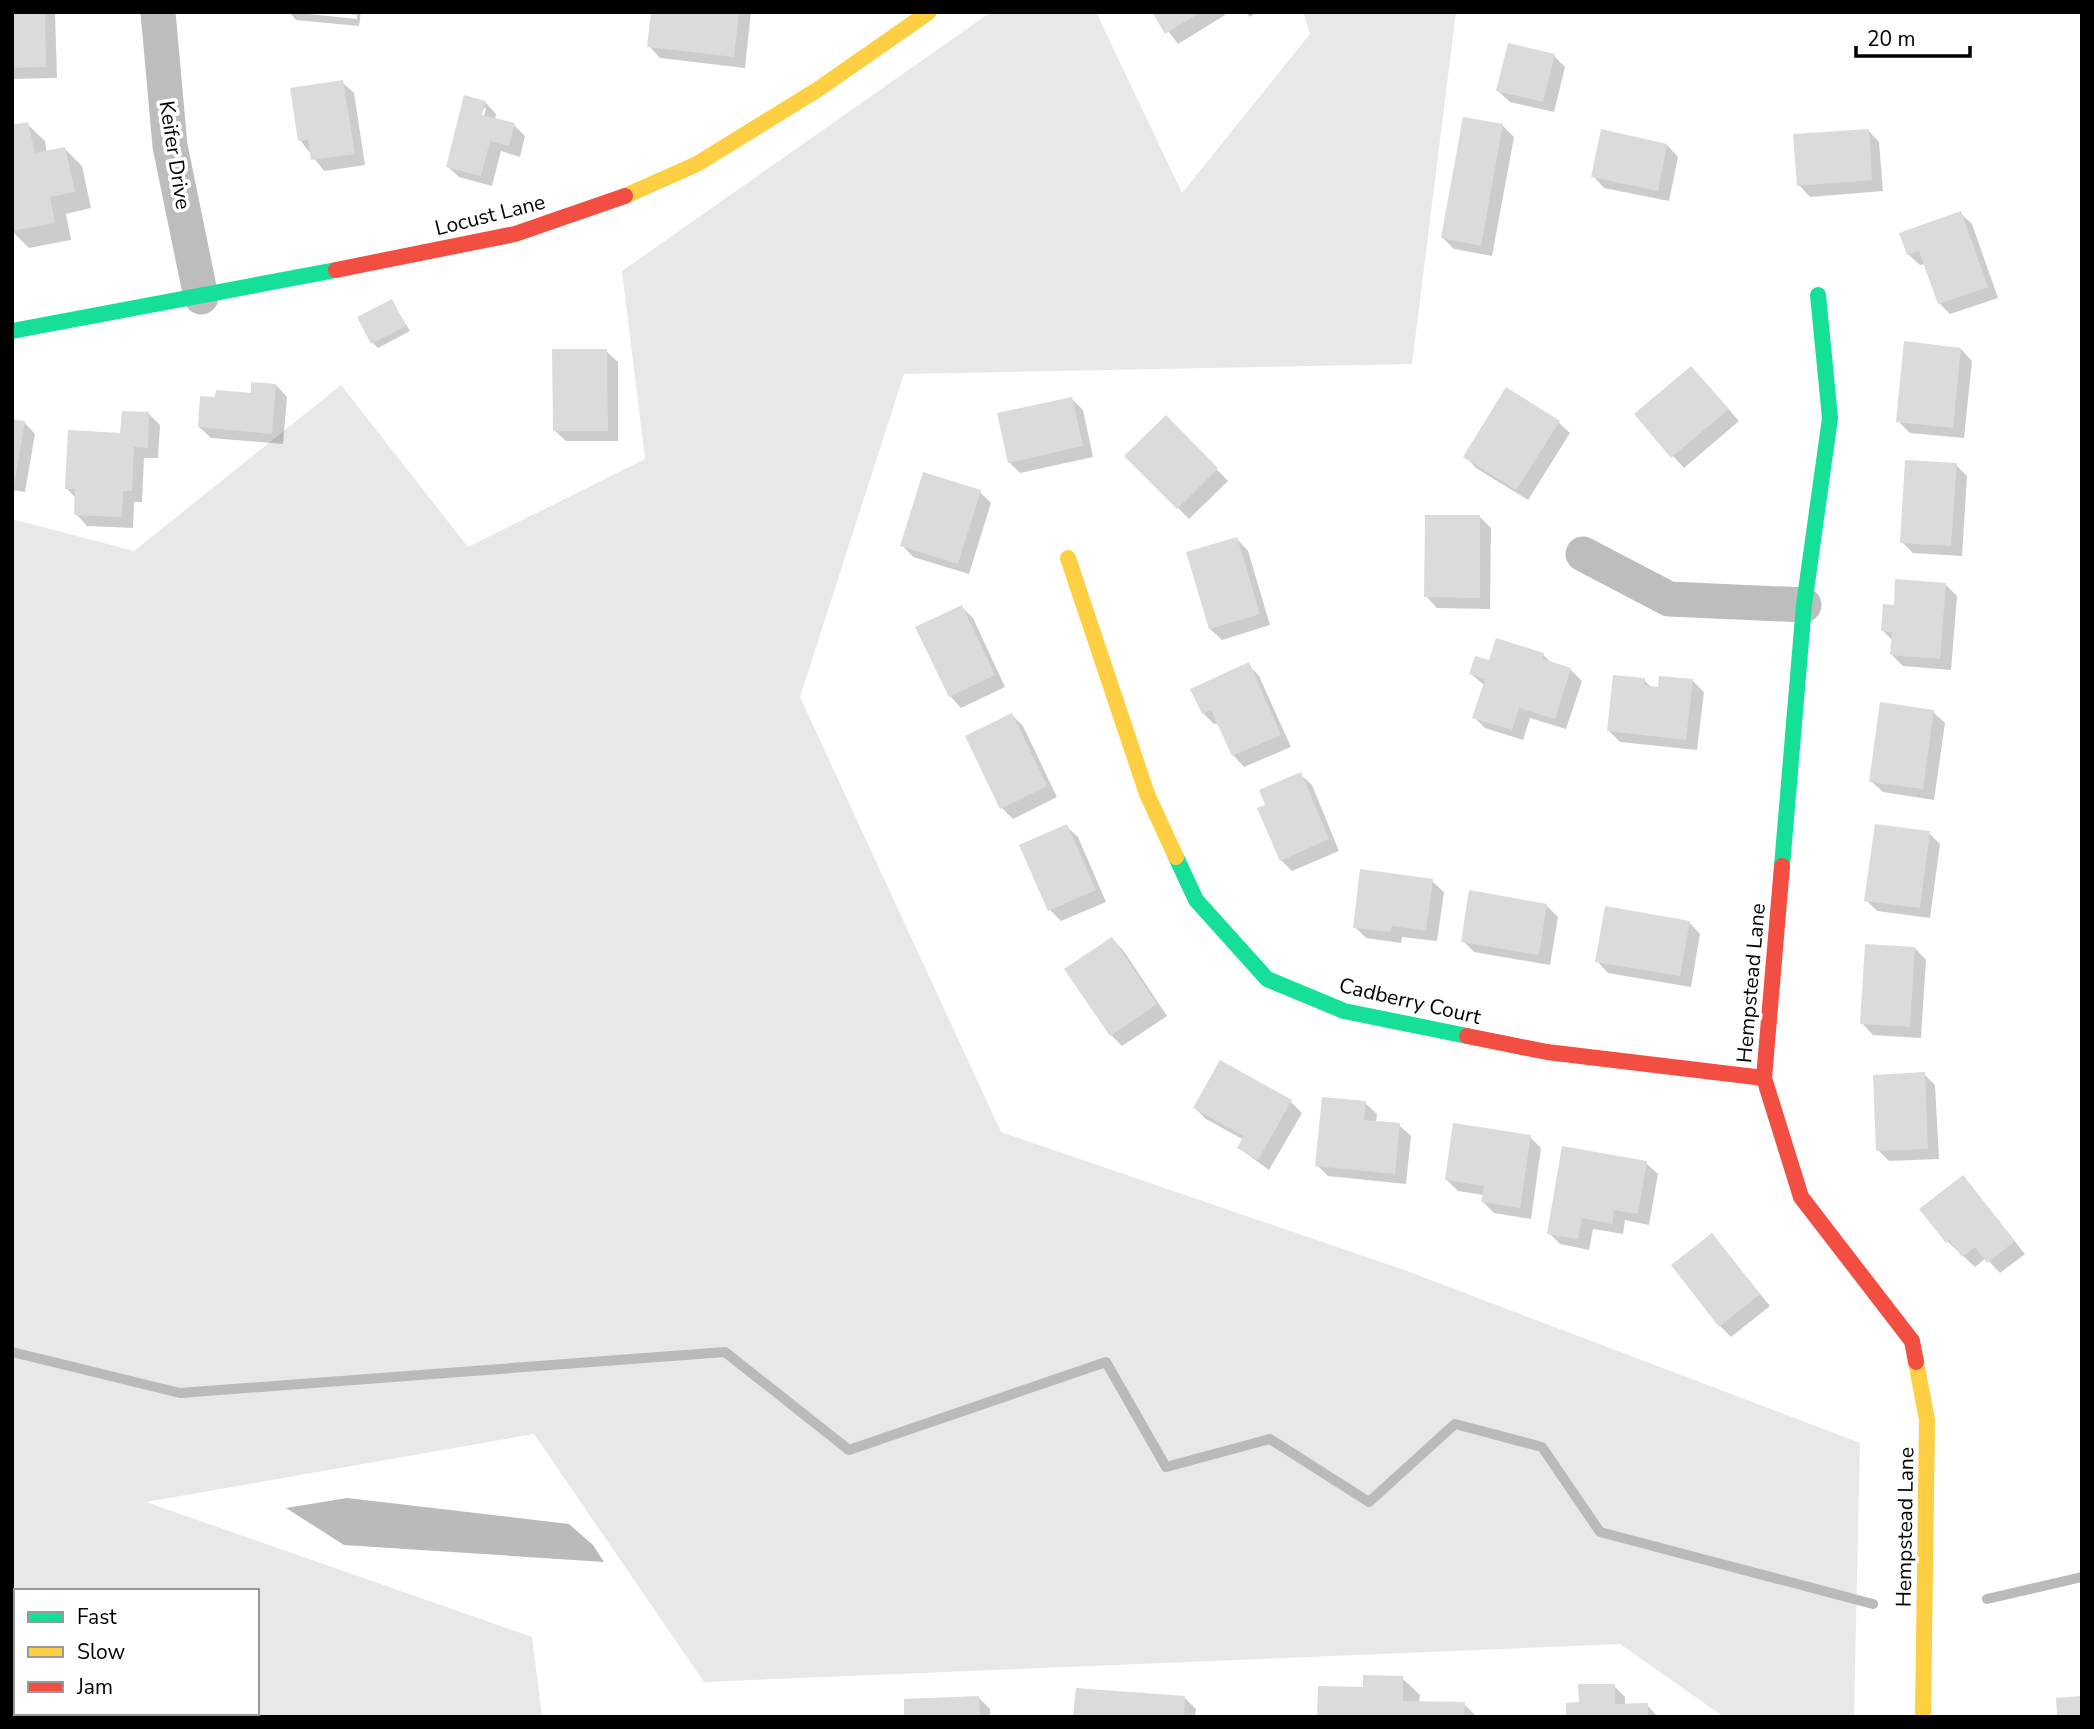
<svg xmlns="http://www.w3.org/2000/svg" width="2094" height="1729" font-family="'Nunito Sans',sans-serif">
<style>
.green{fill:#e8e8e8;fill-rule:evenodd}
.water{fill:#bababa}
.shadow{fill:#0003;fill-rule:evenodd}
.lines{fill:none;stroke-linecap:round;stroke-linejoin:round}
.stream{stroke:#bababa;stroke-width:10}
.building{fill:#dbdbdb}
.street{stroke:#bdbdbd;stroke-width:35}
.fast{stroke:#16e098;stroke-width:16}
.slow{stroke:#ffcf43;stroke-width:16}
.jam{stroke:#f24e42;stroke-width:16}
.labels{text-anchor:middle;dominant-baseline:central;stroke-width:7;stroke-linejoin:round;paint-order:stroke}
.street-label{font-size:21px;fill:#000;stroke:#fff}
</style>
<rect width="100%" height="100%" fill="#fff"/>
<path class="green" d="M991,12H1096L1182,193L1310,34L1303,12H1456L1412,364L904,374L800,697L1001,1132L1407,1271L1860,1443L1854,1717H1724L1620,1644L704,1682L534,1434L146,1502L532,1637L542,1717H12V519L134,551L341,385L468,547L645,459L622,271ZM16,1591H257V1713H16Z"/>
<path class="water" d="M347,1498L569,1524L593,1545L604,1562L344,1545L286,1508Z"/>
<path class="shadow" d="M12,12H55L57,78L12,79Z
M289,12L357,19V15L329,12H361L359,26L296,20Z
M653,12H751L745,68L660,58L649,46Z
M1154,12H1230L1178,44Z
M1245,12H1257L1250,17Z
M1554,56L1565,67L1554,112L1510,102L1498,91Z
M342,82L354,93L365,165L324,171L300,140Z
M485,102L496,114L495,120L514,125L525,136L520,157L501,151L492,186L459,177L447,166ZM483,108H486L482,124L478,123Z
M27,124L45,141L47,153L65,149L82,166L91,208L66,214L71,240L29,248L12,231V127Z
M1502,125L1514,137L1492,256L1454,249L1443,238Z
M1868,130L1879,142L1883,191L1810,197L1799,185Z
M1667,145L1678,157L1669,201L1604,188L1593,176Z
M1960,213L1972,224L1998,298L1950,314L1939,303L1925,264L1920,265L1908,254Z
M391,301L410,331L378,348L373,343Z
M1961,349L1972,361L1964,438L1910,433L1898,421Z
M606,351L618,362V441H566L554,430Z
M1702,379L1739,421L1684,468L1673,456Z
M276,385L287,397L283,444L211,438L199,427L217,399L252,394Z
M1072,399L1083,410L1093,457L1020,473L1009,462Z
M149,414L160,425L158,458H144L142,502H134L133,528L87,526L76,514V498L66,488Z
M1166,417L1228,481L1189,519L1127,456Z
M12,421L24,422L35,434L25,492L12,490Z
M1558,422L1570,433L1528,500L1476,468L1465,456Z
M1956,465L1967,476L1962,556L1913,553L1902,542Z
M980,492L991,503L969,574L913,557L902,545Z
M1480,517L1491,528L1490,609L1437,608L1426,596Z
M1237,539L1248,551L1270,625L1222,640L1210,629Z
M1946,585L1957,596L1951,670L1903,666L1892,655L1893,641L1883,631L1895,607Z
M962,607L973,618L1005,687L961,708L950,696Z
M1543,655L1552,663L1570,669L1582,681L1566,729L1530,718L1523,740L1485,728L1474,717L1484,685L1471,674Z
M1248,664L1259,676L1291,747L1244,767L1233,755L1219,723L1214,724L1203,713Z
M1644,680L1652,688L1693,681L1704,692L1697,750L1620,742L1609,731Z
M1933,712L1945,723L1934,800L1883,792L1871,781Z
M1012,715L1023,726L1057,797L1013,819L1002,808Z
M1300,774L1312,785L1339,851L1292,871L1281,860L1268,806Z
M1066,826L1078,837L1106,902L1061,921L1050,910Z
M1929,833L1940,844L1930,918L1877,911L1866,900Z
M1432,881L1444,892L1437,941L1402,937L1401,943L1366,938L1355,927Z
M1546,905L1558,917L1550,965L1474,952L1463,941Z
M1689,922L1700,934L1691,987L1608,973L1597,961Z
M1112,939L1123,950L1167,1016L1122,1046L1111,1035Z
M1915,948L1926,960L1921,1038L1873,1035L1862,1023Z
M1924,1074L1935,1085L1939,1159L1889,1161L1878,1150Z
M1291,1102L1302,1113L1269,1170L1239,1148L1244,1140L1206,1119L1195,1108Z
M1365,1103L1377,1114L1376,1123L1399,1125L1411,1136L1406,1184L1328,1176L1317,1165Z
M1530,1137L1541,1148L1531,1219L1494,1213L1483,1202L1484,1195L1458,1191L1446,1179Z
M1646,1163L1658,1174L1649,1225L1625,1220L1623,1234L1593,1229L1589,1250L1560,1244L1549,1233Z
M1963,1177L2025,1254L2000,1273L1986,1258L1975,1267L1947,1241Z
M1712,1235L1770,1306L1731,1337L1720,1326Z
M1402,1678L1420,1695L1419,1703L1464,1704L1477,1717H1319L1365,1689Z
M1614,1686L1625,1697V1706L1647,1705L1658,1717H1568L1581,1704Z
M979,1698L990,1709V1717H906Z
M1185,1698L1196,1709L1195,1717H1075Z"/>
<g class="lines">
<path class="stream" d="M12,1352L180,1393L725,1352L849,1450L1106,1362L1166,1467L1270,1439L1369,1502L1455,1424L1542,1447L1600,1532L1873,1604
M1987,1599L2082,1577"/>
</g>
<path class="building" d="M12,12H45L46,67L12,68Z
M651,12H739L734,57L647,47Z
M1152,12H1201L1165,34Z
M1508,43L1555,54L1543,102L1496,91Z
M343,80L355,154L311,160L308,140L298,141L290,88Z
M464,95L486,101L482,115L515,123L509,146L490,141L481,176L446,167Z
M1463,117L1503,124L1481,246L1441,238Z
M28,122L35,153L65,147L75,192L50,197L55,223L12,231V125Z
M1601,129L1667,144L1658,191L1591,177Z
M1869,129L1872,180L1797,186L1793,134Z
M1961,211L1988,287L1938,304L1919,251L1907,255L1899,233Z
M392,299L406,326L371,344L357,317Z
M1904,341L1961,348L1953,428L1896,422Z
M552,349H607L608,431H553Z
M1691,366L1729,409L1671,458L1634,414Z
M251,382L276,384L272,434L198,427L200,396L215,397L216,390L251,393Z
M1506,387L1560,421L1516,490L1463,457Z
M1072,397L1083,446L1008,463L997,413Z
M122,411L149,412L148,448L134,447L132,491H123L122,517L74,515L75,489H65L68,430L120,433Z
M1166,415L1218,468L1177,509L1124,456Z
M12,419L25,421L14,486H12Z
M1905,460L1957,463L1951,546L1900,543Z
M923,472L981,490L958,564L900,546Z
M1425,515H1480V598L1424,597Z
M1237,537L1260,614L1209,629L1186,552Z
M1895,579L1946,583L1940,659L1890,655L1892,632L1881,631L1883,604L1894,605Z
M962,605L995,675L949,697L915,627Z
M1496,638L1544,653L1543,659L1571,668L1555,719L1519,708L1512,730L1472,718L1485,679L1469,674L1475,656L1489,660Z
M1249,662L1281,735L1232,756L1211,710L1202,714L1190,689Z
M1613,675L1645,678L1644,685L1658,687L1659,676L1693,679L1686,740L1607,731Z
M1880,702L1934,710L1923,789L1869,782Z
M1012,713L1047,786L1000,809L965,736Z
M1301,772L1329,839L1280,861L1257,808L1265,805L1259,790Z
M1067,824L1096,890L1048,911L1019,845Z
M1875,824L1930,831L1920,908L1864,901Z
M1360,869L1433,879L1426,931L1392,926L1391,932L1353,928Z
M1469,890L1547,904L1539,955L1461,942Z
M1605,906L1690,921L1680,976L1595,962Z
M1112,937L1157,1004L1110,1036L1064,969Z
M1865,944L1915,947L1910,1027L1860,1024Z
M1220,1060L1292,1100L1258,1160L1237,1148L1244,1136L1193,1108Z
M1925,1072L1928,1149L1876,1151L1873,1075Z
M1322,1097L1366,1101L1364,1120L1400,1123L1395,1174L1315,1166Z
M1453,1123L1531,1135L1520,1208L1481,1202L1484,1186L1445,1180Z
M1562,1146L1647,1161L1638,1214L1614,1210L1612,1224L1582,1218L1578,1239L1547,1234Z
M1963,1175L2015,1241L1987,1263L1975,1247L1962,1257L1949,1240L1946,1243L1919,1209Z
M1712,1233L1760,1294L1719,1327L1671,1265Z
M1363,1675L1403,1676V1701L1465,1702L1464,1717H1317L1318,1686L1363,1687Z
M1578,1684H1615V1704L1648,1703V1717H1566V1703L1579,1702Z
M1076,1688L1185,1696L1184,1717H1073Z
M979,1696L980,1717H904V1699Z
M2082,1696V1717H2057L2056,1698Z"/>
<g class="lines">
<path class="street" d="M158,12L170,146L201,297
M1583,554L1669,599L1804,605"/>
<path class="fast" d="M12,331L336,270
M1176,857L1196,900L1267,979L1344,1011L1467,1036
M1782,866L1804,605L1830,418L1818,295"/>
<path class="slow" d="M625,196L697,164L817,90L929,12
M1068,558L1147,794L1176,857
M1916,1362L1927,1420L1923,1717"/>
<path class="jam" d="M336,270L515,234L625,196
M1782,866L1764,1078L1801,1197L1912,1341L1916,1362
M1467,1036L1547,1052L1764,1078"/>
</g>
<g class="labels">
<g class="street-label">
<text transform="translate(175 155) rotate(81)">Keifer Drive</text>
<text transform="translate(490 215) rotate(-14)">Locust Lane</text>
<text transform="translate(1751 983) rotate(-85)">Hempstead Lane</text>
<text transform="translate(1410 1001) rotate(13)">Cadberry Court</text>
<text transform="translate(1905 1527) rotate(-89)">Hempstead Lane</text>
</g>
</g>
<rect width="2094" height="1729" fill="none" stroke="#000000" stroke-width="28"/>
<rect x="14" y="1589" width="245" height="126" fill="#ffffff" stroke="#999999" stroke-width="2"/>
<rect x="28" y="1612" width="35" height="10" fill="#16e098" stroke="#999999" stroke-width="2"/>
<text x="77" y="1624" font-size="21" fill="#000000">Fast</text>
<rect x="28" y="1647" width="35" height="10" fill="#ffcf43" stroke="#999999" stroke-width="2"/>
<text x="77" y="1659" font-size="21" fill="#000000">Slow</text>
<rect x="28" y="1682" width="35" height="10" fill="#f24e42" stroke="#999999" stroke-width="2"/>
<text x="77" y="1694" font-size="21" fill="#000000">Jam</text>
<path d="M1856 46v10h114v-10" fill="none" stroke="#000000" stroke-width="3.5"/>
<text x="1867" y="46" font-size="21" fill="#000000" stroke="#ffffff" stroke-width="5" paint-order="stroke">20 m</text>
</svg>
